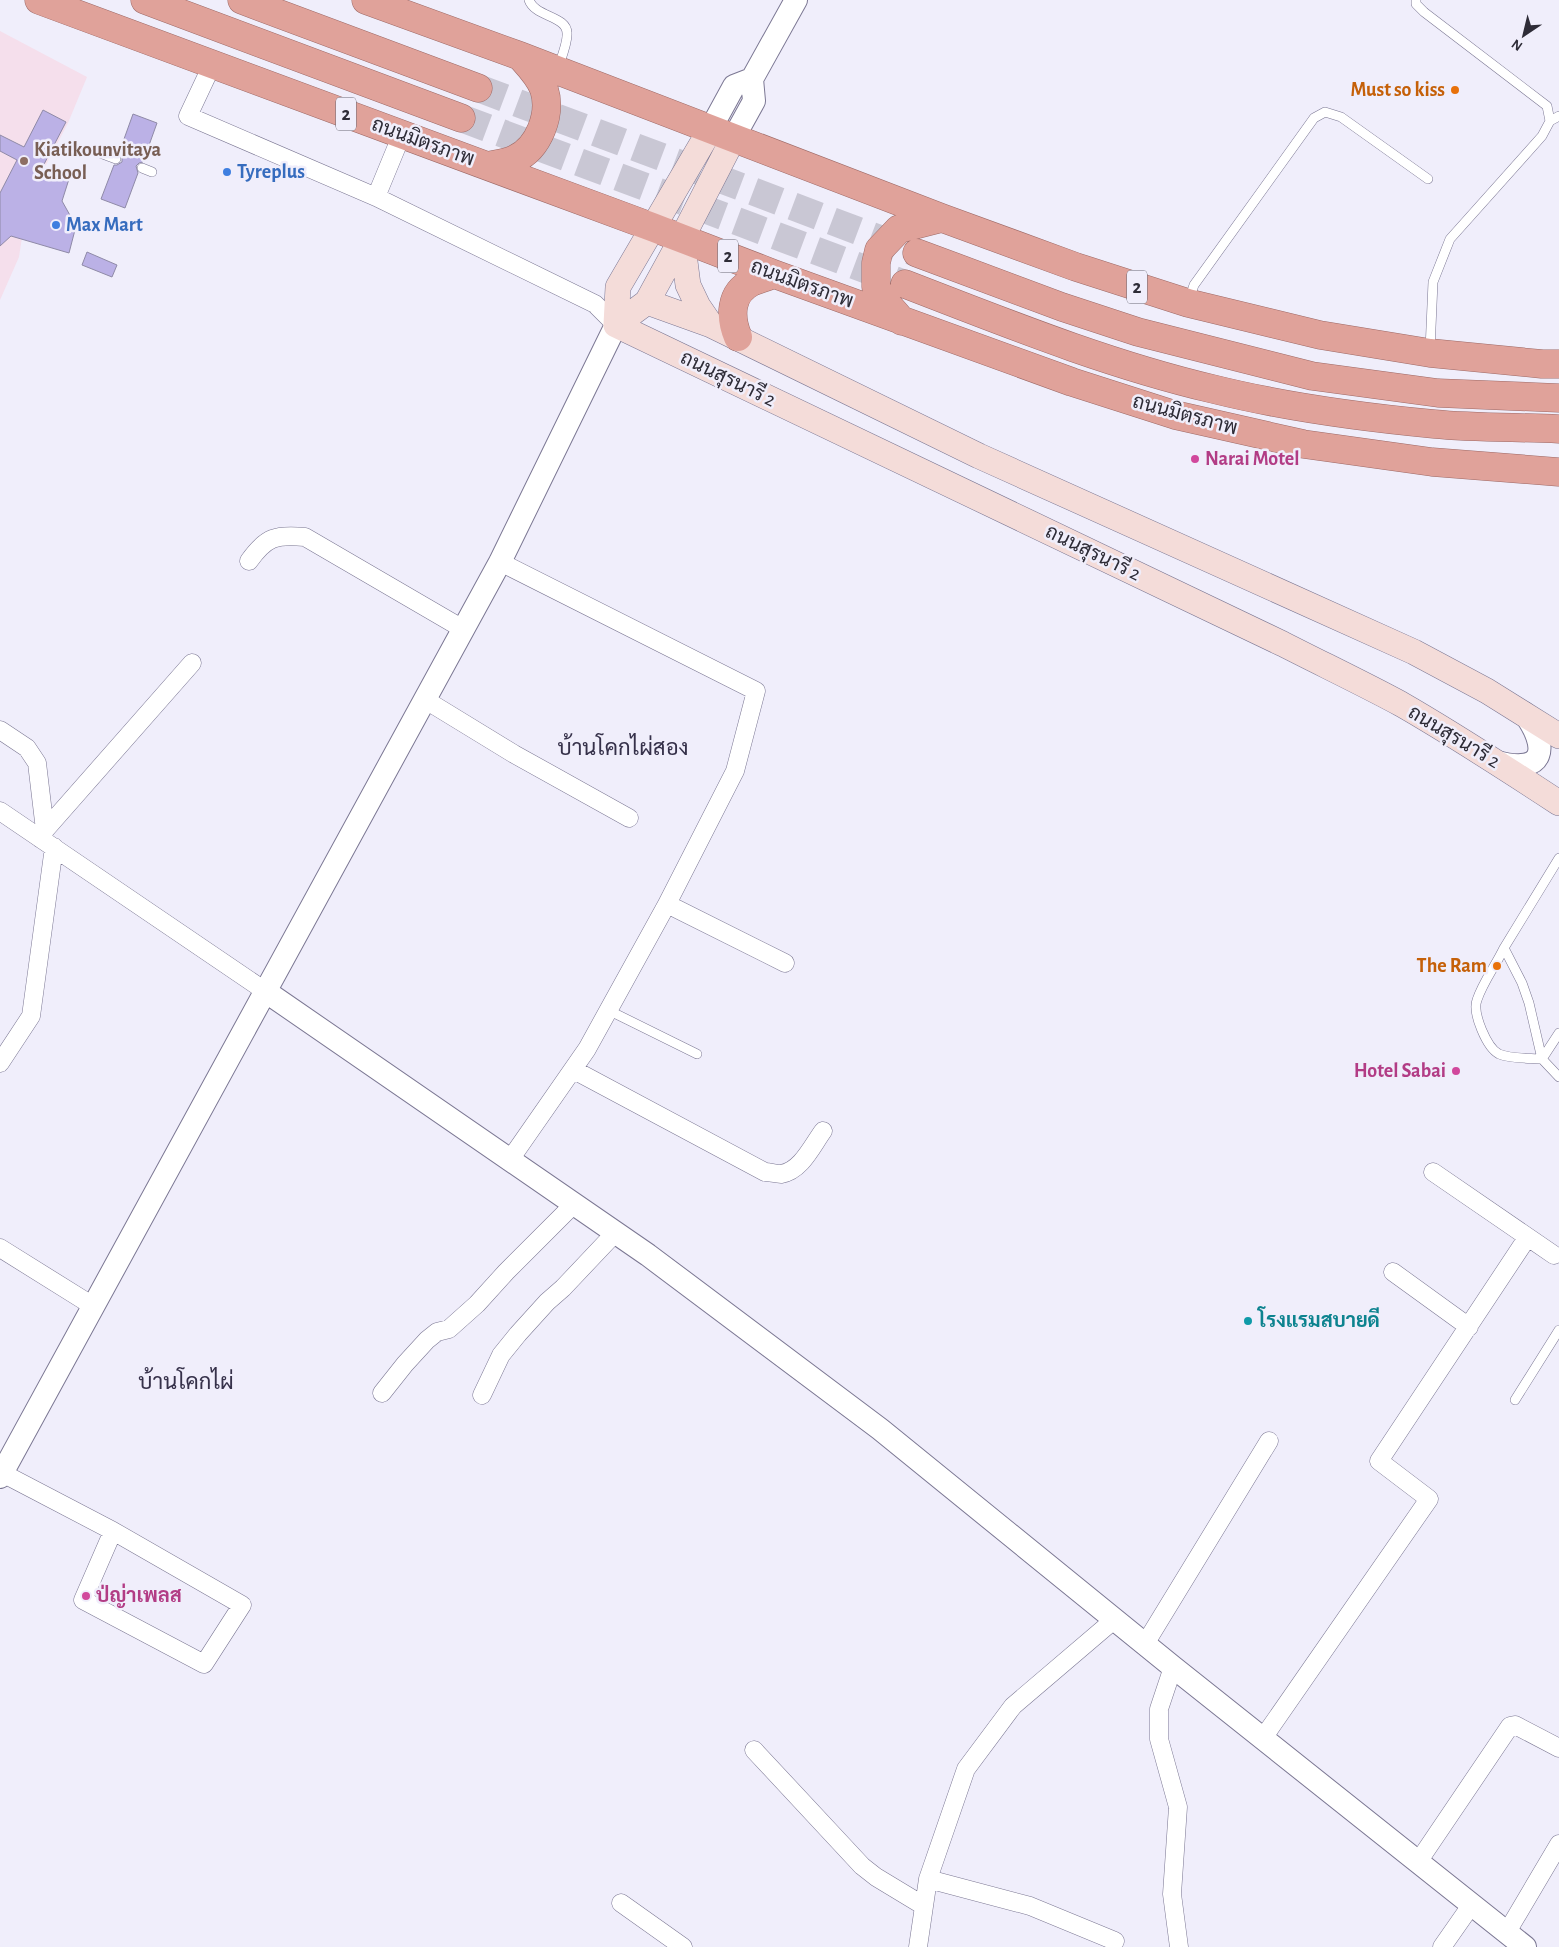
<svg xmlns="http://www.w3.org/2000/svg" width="1559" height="1947" font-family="'Alegreya Sans',Sarabun,sans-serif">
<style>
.education{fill:#f5dfec}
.building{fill:#bbb1e6;stroke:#8f8aa7}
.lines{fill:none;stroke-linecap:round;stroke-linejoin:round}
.trunk-tunnel{stroke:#c9c7d4;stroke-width:28;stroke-dasharray:28 14;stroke-linecap:butt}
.service-casing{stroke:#7b7793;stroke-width:10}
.minor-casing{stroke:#7b7793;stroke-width:19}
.tertiary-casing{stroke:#7b7793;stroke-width:24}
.secondary-casing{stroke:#7b7793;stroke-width:26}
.trunk-casing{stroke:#9d6a67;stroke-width:29}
.service{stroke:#fff;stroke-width:9}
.minor{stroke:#fff;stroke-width:18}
.tertiary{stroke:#fff;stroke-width:22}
.secondary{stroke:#f4dcd9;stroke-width:25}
.trunk{stroke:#e0a29a;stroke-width:28}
.food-dot{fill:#e8710a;stroke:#f0eefb;stroke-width:2}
.education-dot{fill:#8d6e63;stroke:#f0eefb;stroke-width:2}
.shop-dot{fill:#3f7fe0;stroke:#f0eefb;stroke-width:2}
.hotel-dot{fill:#d1479c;stroke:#f0eefb;stroke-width:2}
.culture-dot{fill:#0f9aa8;stroke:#f0eefb;stroke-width:2}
.labels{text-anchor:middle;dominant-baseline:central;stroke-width:5;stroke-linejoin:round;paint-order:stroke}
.shield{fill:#f0eefb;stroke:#686672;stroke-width:1}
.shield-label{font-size:19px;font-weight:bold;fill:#2e2c37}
.food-label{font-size:20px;font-weight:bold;fill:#c56008;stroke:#f0eefb;text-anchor:end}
.street-label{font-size:20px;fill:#2e2c37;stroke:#f0eefb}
.education-label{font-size:20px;font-weight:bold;fill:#785e54;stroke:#f0eefb;text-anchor:start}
.shop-label{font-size:20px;font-weight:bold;fill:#366cbe;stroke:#f0eefb;text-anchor:start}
.hotel-label{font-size:20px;font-weight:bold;fill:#b23c85;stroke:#f0eefb;text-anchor:start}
.culture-label{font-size:20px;font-weight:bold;fill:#0d838f;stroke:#f0eefb;text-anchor:start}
.quarter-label{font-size:22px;fill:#36314a;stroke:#f0eefb}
</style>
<rect width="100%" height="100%" fill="#f0eefb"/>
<path class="education" d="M0,31L87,77L68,123L28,199L19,257L0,300Z"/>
<path class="building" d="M43,110L66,122L41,170L69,179L62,201L76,226L69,253L11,236L0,246V193L17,160L0,151V135L24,147Z
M133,114L157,123L143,162L139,163L136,166L138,173L125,208L101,199L114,165H117L122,162V158L119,153Z
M87,252L117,265L112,277L82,265Z"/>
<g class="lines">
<path class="trunk-tunnel" d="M478,88L917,253
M461,118L905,284"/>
<g class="service-casing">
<path id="service" d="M529,0C535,17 567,16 567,33C568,42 561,59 558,68
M1416,0V4L1424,12L1547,106L1550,121L1542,136L1450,239L1433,282L1430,350
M1550,121L1559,116
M100,153L116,159
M142,168L152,172
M1189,300L1194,285L1314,118L1325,112L1341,117L1428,179
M1559,858L1504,948L1522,983L1529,1003L1542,1059L1559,1077
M1504,948C1496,965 1483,982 1477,1000C1472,1013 1487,1048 1499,1054C1511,1059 1529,1058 1542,1059L1559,1033
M610,1011L697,1054
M1515,1400L1559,1330"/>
</g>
<g class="minor-casing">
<path id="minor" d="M212,65L188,116L376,197L595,304L616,325
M376,197L402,134
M249,561C266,537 276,534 305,537L463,629
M500,562L756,691L735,771L667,904L587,1049L509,1161
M424,699L514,754L629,818
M0,730L27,748L37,763L45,830
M0,811L265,991
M41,839L45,830L192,663
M667,904L785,963
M0,1063L31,1016L54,847
M574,1070L765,1172C770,1172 776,1174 781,1174C801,1171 812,1146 823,1131
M1433,1172L1554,1255
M0,1248L93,1306
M1393,1272L1469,1327
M382,1393L405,1364L427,1340L437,1332L449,1329L477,1304L506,1272L574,1204
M482,1395L501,1355L518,1334L547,1302L563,1288L615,1233
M2,1473L113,1531L242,1605L204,1664L83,1600L113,1531
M1145,1644L1269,1441
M1173,1667L1159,1709V1739L1178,1807L1172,1894L1179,1947
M1263,1738L1429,1499L1379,1461L1527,1238
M754,1750L862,1866L876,1877L924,1906
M1418,1862L1510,1726L1515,1725L1559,1748
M928,1879L1030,1906L1115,1941
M621,1903L683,1947
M1507,1932L1559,1844
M918,1947L928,1879L966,1769L1013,1706L1115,1619
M1442,1947L1472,1904"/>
</g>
<g class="tertiary-casing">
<path id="tertiary" d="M710,130L734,86L752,79
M733,139L754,101L752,79L796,0
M1497,762C1546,775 1549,747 1524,713
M265,991L648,1255L880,1429L1173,1667L1525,1947
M0,1477L500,562L616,325"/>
</g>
<g class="secondary-casing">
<path id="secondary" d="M682,238L688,285L698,306L711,325
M647,302L711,325L979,456L1414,652L1487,691L1559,736
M616,325L1283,644C1322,664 1362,683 1401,704C1455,735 1507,769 1559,803
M616,325L647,302L682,238L733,139
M616,325L618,287L710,130"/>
</g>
<g class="trunk-casing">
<path id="trunk" d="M39,0L652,227L774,274L1072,382L1175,415L1303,444L1432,462L1559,472
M145,0L461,118
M242,0L478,88
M366,0L520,56L942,218L1076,267L1188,303L1320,335L1430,353L1542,364H1559
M488,166C496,164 507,163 515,159C539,148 552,114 544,89C539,76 530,67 521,57
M917,253L1062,307L1138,332L1312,376L1438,393L1559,398
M905,284C1006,323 1107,364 1213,389C1285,407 1360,417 1434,424C1475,428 1518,427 1559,429
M902,321L882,298L876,287V263L879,250L899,229L942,218
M738,337C730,318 729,293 752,282C759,279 767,277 774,274"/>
</g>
<use href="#service" class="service"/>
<use href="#minor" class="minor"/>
<use href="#tertiary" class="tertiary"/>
<use href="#secondary" class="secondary"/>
<use href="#trunk" class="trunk"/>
</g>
<g class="food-dot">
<circle cx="1455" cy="90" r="5"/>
<circle cx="1497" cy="966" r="5"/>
</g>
<circle class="education-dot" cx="24" cy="161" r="5"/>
<g class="shop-dot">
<circle cx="227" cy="172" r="5"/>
<circle cx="56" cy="225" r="5"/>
</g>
<g class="hotel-dot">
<circle cx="1195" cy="459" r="5"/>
<circle cx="1456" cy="1071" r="5"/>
<circle cx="86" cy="1596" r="5"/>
</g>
<circle class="culture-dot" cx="1248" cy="1321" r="5"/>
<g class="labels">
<g class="shield">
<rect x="336" y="97.5" width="20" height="33" rx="4"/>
<rect x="718" y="239.5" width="20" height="33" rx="4"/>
<rect x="1127" y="270.5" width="20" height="33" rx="4"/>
</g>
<g class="shield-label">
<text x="346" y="114">2</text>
<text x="728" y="256">2</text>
<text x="1137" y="287">2</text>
</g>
<g class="food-label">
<text x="1445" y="90">Must so kiss</text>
<text x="1487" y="966">The Ram</text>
</g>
<g class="street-label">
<text transform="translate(423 142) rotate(20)">ถนนมิตรภาพ</text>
<text transform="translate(802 284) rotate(20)">ถนนมิตรภาพ</text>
<text transform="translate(728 379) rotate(26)">ถนนสุรนารี 2</text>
<text transform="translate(1185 415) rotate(15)">ถนนมิตรภาพ</text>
<text transform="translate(1093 553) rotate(26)">ถนนสุรนารี 2</text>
<text transform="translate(1454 737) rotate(31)">ถนนสุรนารี 2</text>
</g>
<g class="education-label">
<text x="34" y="150">Kiatikounvitaya<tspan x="34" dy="23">School</tspan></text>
</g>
<g class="shop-label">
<text x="237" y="172">Tyreplus</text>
<text x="66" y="225">Max Mart</text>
</g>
<g class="hotel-label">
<text x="1205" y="459">Narai Motel</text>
<text x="1446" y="1071" text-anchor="end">Hotel Sabai</text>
<text x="96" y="1596">ป่ญ่าเพลส</text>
</g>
<g class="culture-label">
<text x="1258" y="1321">โรงแรมสบายดี</text>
</g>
<g class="quarter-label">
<text x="623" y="748">บ้านโคกไผ่สอง</text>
<text x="186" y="1382">บ้านโคกไผ่</text>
</g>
</g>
<g transform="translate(1524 35) rotate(215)" stroke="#f0eefb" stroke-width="4" paint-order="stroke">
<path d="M0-4L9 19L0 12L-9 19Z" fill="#2e2c37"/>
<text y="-8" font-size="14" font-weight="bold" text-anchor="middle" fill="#2e2c37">N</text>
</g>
</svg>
